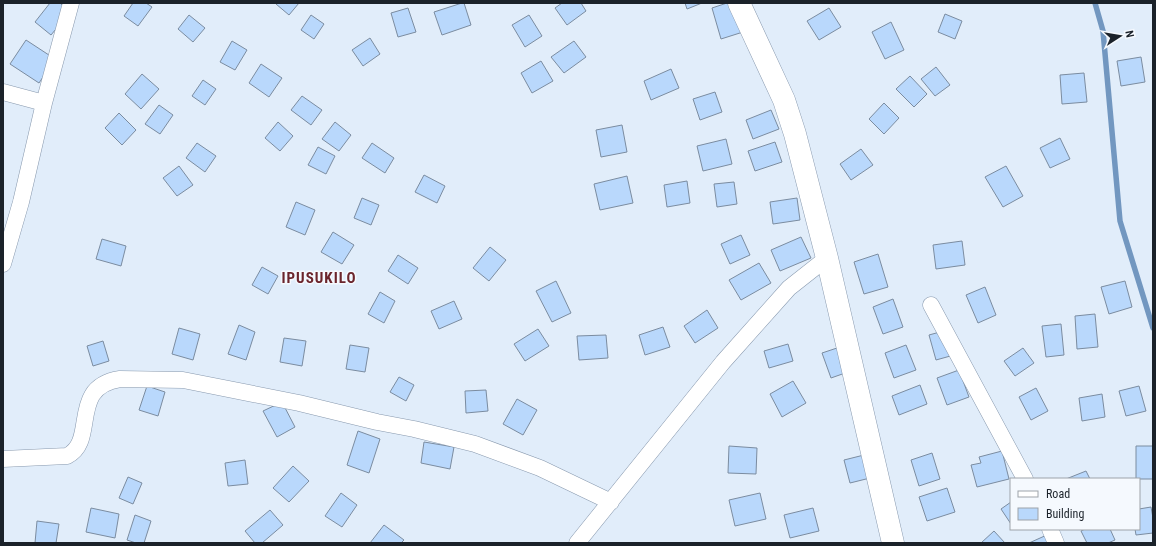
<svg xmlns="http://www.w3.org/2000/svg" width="1156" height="546" font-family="'Roboto Condensed',sans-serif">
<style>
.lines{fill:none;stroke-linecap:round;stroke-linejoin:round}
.stream{stroke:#7297c0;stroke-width:5.5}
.building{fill:#b9d8fc;stroke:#7b8ca0}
.street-casing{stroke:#8899ae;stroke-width:17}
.secondary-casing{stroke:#8899ae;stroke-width:23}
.street{stroke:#fff;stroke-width:16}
.secondary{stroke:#fff;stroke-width:22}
.labels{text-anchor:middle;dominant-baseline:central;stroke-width:3;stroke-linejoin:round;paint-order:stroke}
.district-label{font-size:15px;font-weight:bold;letter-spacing:1px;fill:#6b252c;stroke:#f5f9fe}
</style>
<rect width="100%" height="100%" fill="#e1edfa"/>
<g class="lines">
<path class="stream" d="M1095,3L1103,31L1120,221L1153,328"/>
</g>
<path class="building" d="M50,3H60L70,12L51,35L35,22Z
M133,3H146L152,7L138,26L124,16Z
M277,3H299L289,15L276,4Z
M462,3H464L471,25L442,35L434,12Z
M562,3H581L586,11L567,25L555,8Z
M685,3H702L687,9Z
M727,3H734L743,32L721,39L712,8Z
M408,8L416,32L398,37L391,13Z
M829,8L841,27L819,40L807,21Z
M945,14L962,21L955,39L938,32Z
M189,15L205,28L193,42L178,29Z
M311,15L324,24L314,39L301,30Z
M529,15L542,36L525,47L512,25Z
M891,22L904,50L885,59L872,32Z
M370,38L380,54L363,66L352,50Z
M26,40L55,59L39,83L10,64Z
M232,41L247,50L235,70L220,62Z
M574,41L586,57L564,73L551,57Z
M1141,57L1145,82L1121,86L1117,61Z
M541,61L553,81L532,93L521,73Z
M261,64L282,78L269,97L249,83Z
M936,67L950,85L935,96L921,79Z
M671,69L679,88L651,100L644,81Z
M1084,73L1087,102L1062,104L1060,75Z
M142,74L159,89L141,109L125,94Z
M910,76L927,94L914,107L896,89Z
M203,80L216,89L205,105L192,96Z
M715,92L722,112L700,120L693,99Z
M302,96L322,110L311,125L291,110Z
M884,103L899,118L884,134L869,119Z
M159,105L173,115L160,134L145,124Z
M771,110L779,129L753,139L746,120Z
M119,113L136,130L122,145L105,128Z
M278,122L293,136L280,151L265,138Z
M335,122L351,135L339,151L322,139Z
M622,125L627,152L601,157L596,130Z
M1060,138L1070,159L1050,168L1040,148Z
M726,139L732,164L703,171L697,146Z
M775,142L782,162L755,171L748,151Z
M197,143L216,156L205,172L186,158Z
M372,143L394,158L385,173L362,158Z
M318,147L335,156L326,174L308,165Z
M861,149L873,165L851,180L840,164Z
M179,166L193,185L177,196L163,178Z
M1006,166L1023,196L1003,207L985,177Z
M424,175L445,186L437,203L415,192Z
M627,176L633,203L600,210L594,184Z
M687,181L690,203L667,207L664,185Z
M734,182L737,204L717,207L714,184Z
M362,198L379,205L371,225L354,218Z
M797,198L800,220L773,224L770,202Z
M296,202L315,210L305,235L286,227Z
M333,232L354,245L342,264L321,252Z
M741,235L750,255L730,264L721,244Z
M801,237L811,258L780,271L771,250Z
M102,239L126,246L121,266L96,259Z
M962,241L965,265L936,269L933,245Z
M490,247L506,260L489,281L473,268Z
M878,254L888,287L864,294L854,262Z
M398,255L418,268L408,284L388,271Z
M759,263L771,283L741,300L729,280Z
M262,267L278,276L268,294L252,285Z
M556,281L571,313L552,322L536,291Z
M1125,281L1132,307L1109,314L1101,287Z
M985,287L996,315L978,323L966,295Z
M380,292L395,301L384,323L368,314Z
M893,299L903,327L883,334L873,307Z
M454,301L462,319L439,329L431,311Z
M707,310L718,328L695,343L684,326Z
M1095,314L1098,347L1077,349L1075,316Z
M1061,324L1064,355L1046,357L1042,326Z
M239,325L255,332L246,360L228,354Z
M663,327L670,347L645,355L639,335Z
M179,328L200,334L193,360L172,354Z
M538,329L549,346L525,361L514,344Z
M947,330L954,355L936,360L929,335Z
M606,335L608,358L579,360L577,336Z
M284,338L306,341L302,366L280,362Z
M103,341L109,361L93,366L87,346Z
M788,344L793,361L769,368L764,351Z
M350,345L369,348L365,372L346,369Z
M906,345L916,370L894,378L885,353Z
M840,347L848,372L831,378L822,353Z
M1023,348L1034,363L1015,376L1004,361Z
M959,370L969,397L947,405L937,378Z
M399,377L414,385L406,401L390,392Z
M793,381L806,403L782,417L770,394Z
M920,385L927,404L899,415L892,396Z
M147,386L165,392L158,416L139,410Z
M1139,386L1146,411L1126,416L1119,391Z
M1036,388L1048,411L1031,420L1019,397Z
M486,390L488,411L466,413L465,391Z
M1102,394L1105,417L1082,421L1079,398Z
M517,399L537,410L523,435L503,424Z
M282,402L295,427L277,437L263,411Z
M358,431L380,439L369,473L347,465Z
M424,442L454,447L450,469L421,463Z
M729,446L757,448L756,474L728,473Z
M1136,446H1153V479H1136Z
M1002,451L1009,479L977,487L971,465L981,463L979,457Z
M932,453L940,479L919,486L911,460Z
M868,454L874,477L850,483L844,460Z
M245,460L248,484L228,486L225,463Z
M293,466L309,481L289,502L273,488Z
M1086,471L1090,479H1066Z
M128,477L142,483L133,504L119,498Z
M947,488L955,512L927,521L919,497Z
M341,493L357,505L342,527L325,516Z
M760,493L766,519L735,526L729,500Z
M1011,502V524L1001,509Z
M1151,507L1153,518V533L1136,535L1135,529H1139V509Z
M91,508L119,514L115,538L86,532Z
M813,508L819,531L790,538L784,515Z
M270,510L283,525L262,543H255L245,531Z
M135,515L151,521L144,543H136L127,540Z
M37,521L59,524L56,543H35Z
M384,525L404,540L401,543H370Z
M1085,529H1110L1115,540L1108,543H1087L1081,531Z
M994,531L1005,543H981Z
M1049,534L1053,543H1029Z"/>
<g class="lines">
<g class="street-casing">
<path id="street" d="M3,92L44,103
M3,264L21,202L44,103L71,3
M931,305L1025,479
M3,459L67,456C98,441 68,387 120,379L183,380L299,403L377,422L414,429L475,444L540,468L611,502
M1050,529L1056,543
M577,543L723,362L789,288L827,258"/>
</g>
<g class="secondary-casing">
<path id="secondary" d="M739,3L784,100L795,134L827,258L893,543"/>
</g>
<use href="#street" class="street"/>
<use href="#secondary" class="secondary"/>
</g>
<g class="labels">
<g class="district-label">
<text x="319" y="278">IPUSUKILO</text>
</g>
</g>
<rect width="1156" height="546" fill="none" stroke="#1b222a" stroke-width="8"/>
<rect x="1010" y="478" width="130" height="52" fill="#f5f9fe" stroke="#9ea3a9"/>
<rect x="1018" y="491" width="20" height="6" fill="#ffffff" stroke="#9ea3a9"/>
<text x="1046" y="498" font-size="12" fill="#1b222a">Road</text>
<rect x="1018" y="508" width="20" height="12" fill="#b9d8fc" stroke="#9ea3a9"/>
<text x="1046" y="518" font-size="12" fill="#1b222a">Building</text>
<g transform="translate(1120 36) rotate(78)" stroke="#f5f9fe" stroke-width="3" paint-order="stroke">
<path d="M0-3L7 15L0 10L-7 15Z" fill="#1b222a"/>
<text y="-6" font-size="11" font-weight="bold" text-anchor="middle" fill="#1b222a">N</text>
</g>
</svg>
